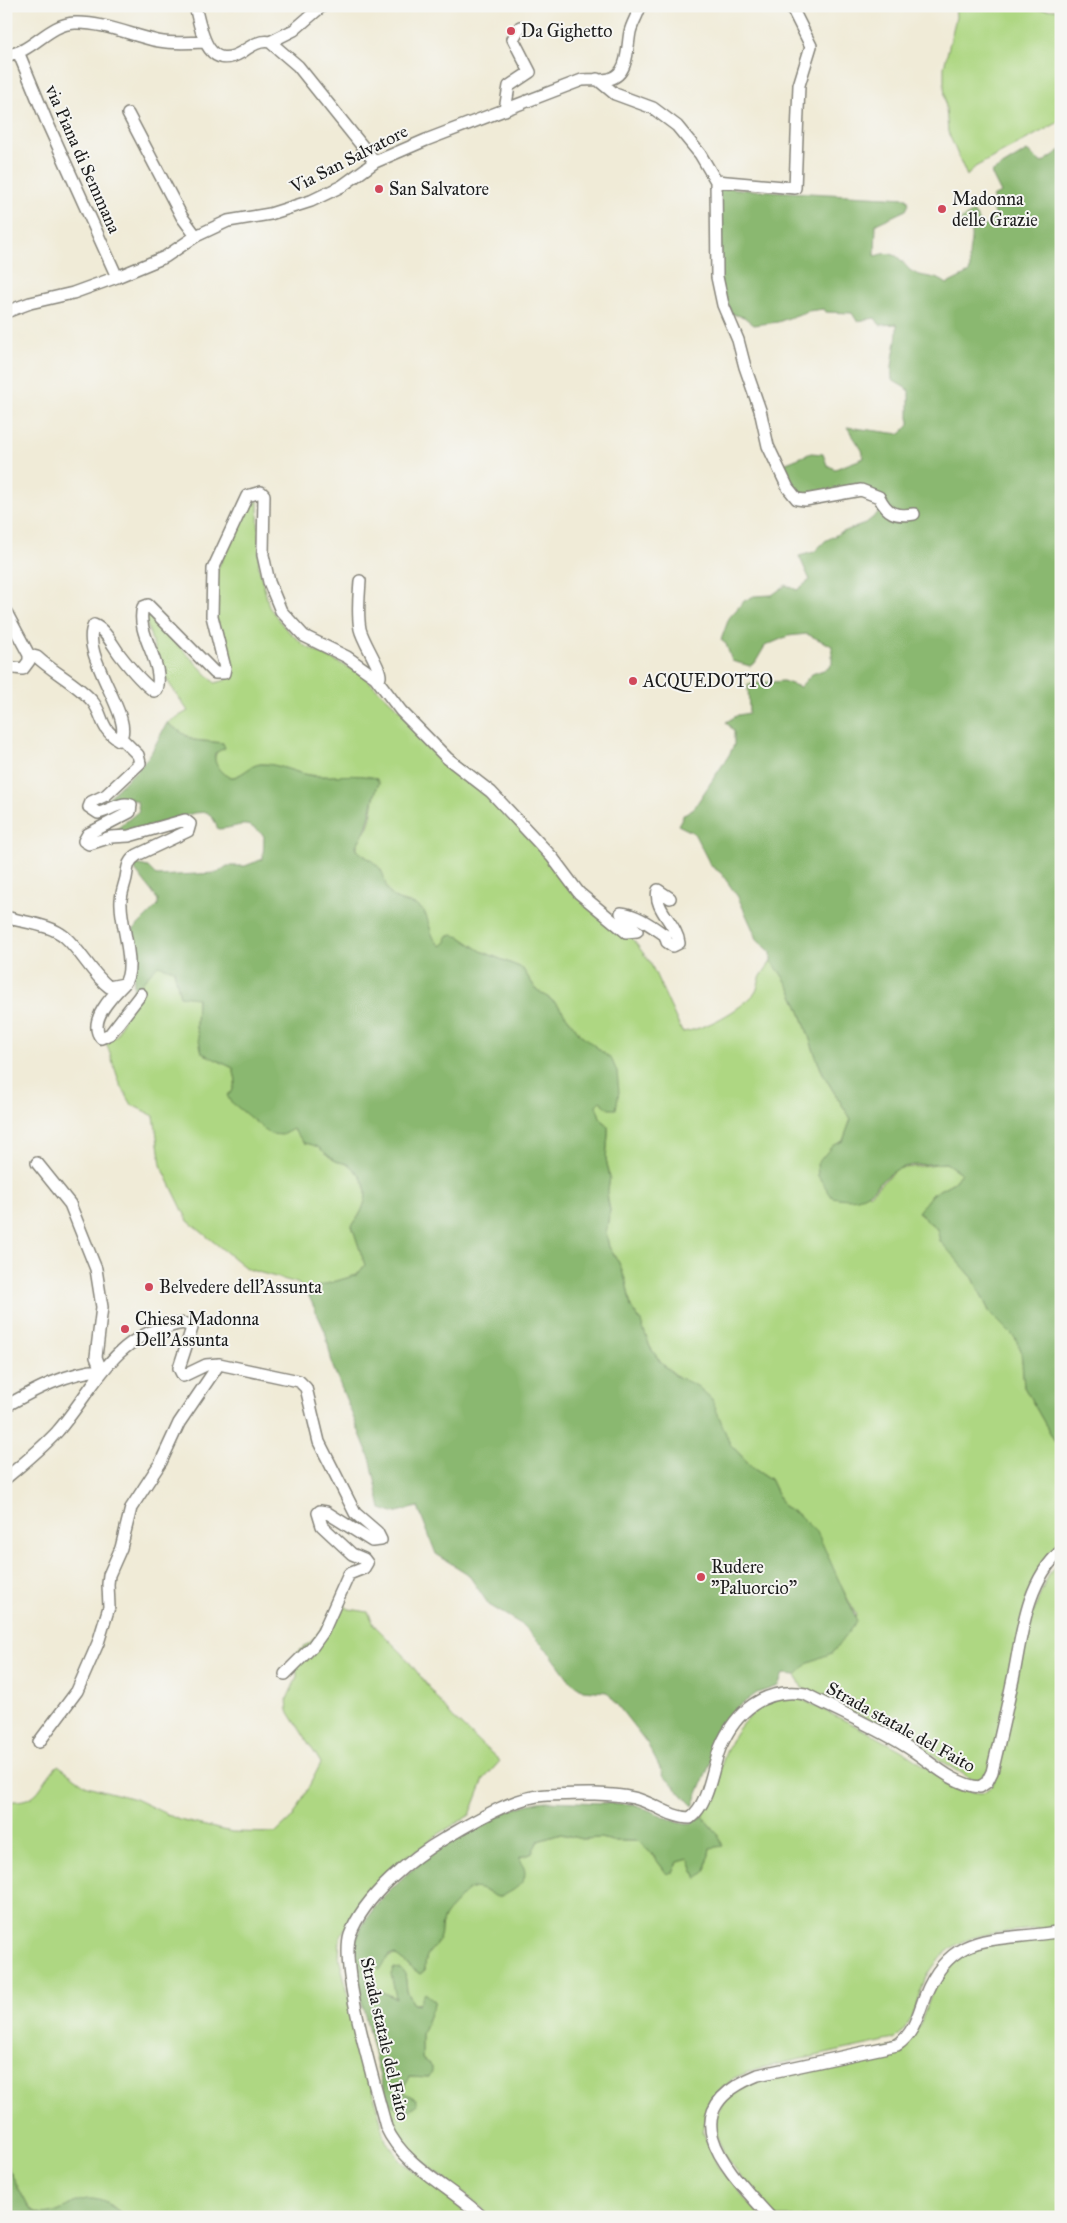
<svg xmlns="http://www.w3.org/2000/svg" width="1067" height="2223" font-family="'IM FELL Great Primer',serif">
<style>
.green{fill:#aed782;stroke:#657a4f}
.forest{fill:#8ab870;stroke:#536a46}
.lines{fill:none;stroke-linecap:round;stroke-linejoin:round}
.minor-casing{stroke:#86847a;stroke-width:14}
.minor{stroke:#fff;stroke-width:11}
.poi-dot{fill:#d1495b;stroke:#f6f6f2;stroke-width:2}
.labels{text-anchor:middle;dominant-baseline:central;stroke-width:4;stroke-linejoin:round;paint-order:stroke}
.poi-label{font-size:18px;fill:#1c1c1c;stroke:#f6f6f2;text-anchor:start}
.street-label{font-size:18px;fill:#1c1c1c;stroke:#f6f6f2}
</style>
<rect width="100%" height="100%" fill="#f6f6f2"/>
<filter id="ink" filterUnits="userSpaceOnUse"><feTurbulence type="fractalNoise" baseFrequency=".02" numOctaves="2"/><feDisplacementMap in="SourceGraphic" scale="10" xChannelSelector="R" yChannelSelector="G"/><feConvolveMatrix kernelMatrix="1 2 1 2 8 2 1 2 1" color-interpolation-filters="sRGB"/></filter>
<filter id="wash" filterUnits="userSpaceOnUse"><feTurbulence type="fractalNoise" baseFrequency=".0096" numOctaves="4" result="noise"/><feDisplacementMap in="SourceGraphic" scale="20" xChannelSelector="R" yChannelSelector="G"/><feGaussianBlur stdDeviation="1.12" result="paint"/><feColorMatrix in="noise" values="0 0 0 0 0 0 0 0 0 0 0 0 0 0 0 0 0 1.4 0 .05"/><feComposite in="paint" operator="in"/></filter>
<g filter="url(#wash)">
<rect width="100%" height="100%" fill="#f0ebd7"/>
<path class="green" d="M955,6H1030L1034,9L1061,10V121L975,167L967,176L948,132L944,85V67L956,17Z
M258,501L259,568L269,607L285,628L305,646L360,673L482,787L495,805L536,846L573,893L626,932L634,941L650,962L682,1032C704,1030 740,1010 755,993C758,989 758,983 760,978C763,972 768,967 771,961C799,992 805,1032 821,1069C829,1086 841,1103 851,1119L843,1141L832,1147L869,1195L897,1169L946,1163L961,1173L954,1182L932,1194L918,1213L937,1229L941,1241L973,1278L990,1313L1015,1338L1021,1350L1024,1387L1061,1452V1545L1044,1561L989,1770L979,1780H973L889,1729L802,1688L796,1675L809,1662L836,1649L856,1615L837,1578L800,1516L783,1506L770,1479L754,1469L730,1444L681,1379L661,1363L650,1347L638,1317L631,1307L626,1282L619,1263L609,1247L606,1233L610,1210L607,1196L610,1177L606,1159L608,1135V1127L600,1117L596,1105L600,1101L606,1104L612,1060L580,1034L557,1004L536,989L522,968L481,951L460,937L441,946L433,938L425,913L410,903L397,900L392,896L385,886L381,870L357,850C356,841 365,834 368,826C374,812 372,797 379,783L376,778C354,773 332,779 311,775C295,773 278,764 262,764C250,764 238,781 228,776C209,767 213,755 223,743L193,740L167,723L188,711L162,673L145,618L147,616L152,618L215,683L226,680L229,675C223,646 209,608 215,579C217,564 243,515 252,502Z
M158,964L174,970L180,996L197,997L196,1027L202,1052L233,1068L236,1080L232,1092L293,1129L304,1143C322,1145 321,1151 334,1160C338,1163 344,1162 349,1165C373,1184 369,1203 352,1226L365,1265L357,1275L306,1290L297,1283L247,1269L188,1221L161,1165L154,1116L132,1105L120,1084L106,1042L117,1035L134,991Z
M1061,1559V1925C1003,1937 948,1921 921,1990C915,2007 910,2029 894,2039L756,2069L734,2078L711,2099L703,2132L719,2169L762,2217H489L481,2207L411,2152L399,2139L386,2100L403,2112L416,2099L404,2093V2087L410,2077L429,2078L432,2066L422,2059V2034L435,2001L413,2003L407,1991L405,1973L397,1998C374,1990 373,1986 364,1964L366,1958L372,1961L395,1955L420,1974L425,1970C425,1950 431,1954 439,1939C442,1934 440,1925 443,1920C445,1914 451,1909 455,1904C471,1883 475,1885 497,1897L520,1863V1857L531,1854L538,1841L561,1834L582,1839L600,1838L613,1841H638L652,1854L667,1874L673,1873L678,1862L689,1859L697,1878L706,1871L710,1848L718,1835L702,1816C723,1780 718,1744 753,1713C768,1700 784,1696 803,1700C835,1716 868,1731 899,1749C926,1764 950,1791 982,1793L992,1786L997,1773C1010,1724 1027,1590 1061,1559Z
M341,1603L349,1609L368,1612L375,1626L403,1654L452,1717L500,1761L484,1779L470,1815L437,1835L384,1876L355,1912L340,1937L339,1958L386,2141L401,2161L473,2217H126L111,2205L74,2203L53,2216L40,2214L29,2208L6,2164V1801C42,1803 37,1786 58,1765L87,1786L135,1799L179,1820L232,1832L276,1833L293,1817L321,1763L288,1711L287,1699L297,1677L296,1653L312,1641Z
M1061,1935V2217H776C738,2173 671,2115 759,2079L907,2044C922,2028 926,2004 935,1985C957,1937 1016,1940 1061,1935Z"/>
<path class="forest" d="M1061,150V1452L1024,1387L1021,1350L1015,1338L990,1313L973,1278L940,1241L937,1229L918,1212L932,1194L954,1182L961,1173L946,1163C933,1164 906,1164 896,1170C870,1186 872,1205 832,1197L818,1176L817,1164L832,1146L843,1141L851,1119C841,1102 829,1086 821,1069C805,1032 799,992 771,961V952L758,941L738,897L721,873L711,866L694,833L678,825L684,814L694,808L729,755L734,745V731L726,722L738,715L749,713L748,684L783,681L800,687L812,674L829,668L832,663V646L807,634L788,636L765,646L755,663L750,666L732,661L726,644L721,640L729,618L744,601L754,596L772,595L786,585L797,590L810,580L799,556L814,552L825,541L840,533L865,524L878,513L879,502L872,492C827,499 804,516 784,464L811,453L823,454L827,465L835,469L864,458L862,450L847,427L900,434L909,425V390L892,380C890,361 898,343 897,324L880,325L875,318L857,321L852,313L826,312L824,309L808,311L778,322L754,325L744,317L732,314L720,283V187L749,190L907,198L909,204L906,210L876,224L875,256C882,254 886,252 894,255C900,257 905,266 911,271C923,279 935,274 947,284L969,273C971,267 969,263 969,257C969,248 972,241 971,232L960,224L962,219L973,212L984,227L997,217L992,209L997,205L992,197L1001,193L991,173L1027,151L1042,163Z
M167,723L193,740L223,743L225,748L215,753C213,763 220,774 230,777C240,779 250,764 261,764C279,763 296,774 314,776C335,777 355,773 376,778L379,783C369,805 373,823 356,845L357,850C364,856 377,863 381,870C387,880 383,889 394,897C402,905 417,901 424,912C431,923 429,938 441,946L446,942L447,936L453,935L460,937L481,951L522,968L536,989L557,1004L580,1034L612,1060L617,1072L619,1092L616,1109H609L600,1101L596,1105L600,1117L608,1127V1135L606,1159L610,1177L607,1196L610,1210L606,1233L609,1247L619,1263L626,1282L631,1307L641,1322L650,1347L661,1363L676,1376L697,1386L712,1399L730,1444L754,1469L770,1479L783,1506L800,1516L818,1534L857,1621L832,1653L809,1662L796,1675L783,1674L778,1686L757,1693L731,1712L693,1806L664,1776L647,1743L607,1692L583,1690L571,1682L549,1652L521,1624L489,1605L468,1574L436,1554L418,1507L393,1513L381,1509L371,1461L333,1367L325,1331L306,1290L357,1275L365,1265L352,1226C369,1203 373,1184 349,1165C344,1162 338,1163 334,1160C321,1151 322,1146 304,1143L293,1129L282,1135L270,1134L230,1101L227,1095L232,1092L236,1080L233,1068L202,1053L196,1027L197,998L180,996L174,970L158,965L134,991L133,930L158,905V900L135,870L136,864L148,867L157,876L217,873L227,866H245L263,859L264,836C244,817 241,828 218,829L214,820L207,812L194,813L122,834L113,832L139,811L137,801L131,799L98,808L141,766L151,753Z
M547,1801L634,1804L680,1823H692L702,1816L718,1835L723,1846L710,1848L706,1871L697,1879L689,1859L678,1862L673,1873L667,1874L652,1854L638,1841H613L600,1838L582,1839L561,1834L538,1841L531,1854L520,1857C520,1864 522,1863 524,1868C530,1883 508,1895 497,1897C475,1885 471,1884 455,1904C451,1909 445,1914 443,1920C440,1926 442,1934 439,1939C431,1954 425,1950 425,1970L420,1974L395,1955H389L380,1970L366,1958L364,1964C373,1986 374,1990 396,1998L391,1974L394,1968L400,1969L405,1973L407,1991L413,2003L419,2004L425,1993L435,2001L422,2034V2059L432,2066V2072L429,2078L410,2077L404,2087V2093L416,2099L418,2105C403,2116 400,2110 386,2100C378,2070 371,2041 364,2011C359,1992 351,1970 354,1951C360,1890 490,1805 547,1801Z
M6,2164C10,2171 27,2206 30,2209C50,2223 68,2201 88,2199C103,2198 115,2208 126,2217H6Z"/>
</g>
<g filter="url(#ink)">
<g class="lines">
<g class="minor-casing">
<path id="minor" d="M195,6C201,30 207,73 242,52C251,46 259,40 270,42L298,66L375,162
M270,42L294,30L322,6
M19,54L47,122L117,277
M6,55C33,53 47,24 75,23C102,22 131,35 158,41C173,44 189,43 204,42
M597,79L615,94L653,108L677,126L700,154L716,181L717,277L723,305L738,340L745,367L760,410L768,446L788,488L797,499L805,500L861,490L879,497C887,513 895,517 914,514
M505,110L509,86L530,72L513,39L520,27
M128,114L182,217L196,236
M716,181L795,188L799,85L811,46L791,6
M6,312L30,303L73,293L117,277L165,257L196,236L228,221L270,214L311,201L342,186L375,162L426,140L582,80C591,79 601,81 609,79C629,75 627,46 630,32C632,23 638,15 640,6
M6,612L29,655V661L23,669L6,667
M29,655L37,657C54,673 78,684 93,702C104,716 99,728 119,740C138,722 78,654 94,625C106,630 113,646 120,655C130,668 141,682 154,691L157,690C165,662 135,635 143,607L148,605L215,673H224L225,668L212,616L213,569L247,496L261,492L264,495L263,555L269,582L281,611L304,636L347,657L375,677H380C381,668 363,642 360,629C357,613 359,596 360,581
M375,677L401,711L447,758L491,792L552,857L579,893L626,932L637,931L624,919L621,913C636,914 653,927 665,935L667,942L673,946L679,943C677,924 653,909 658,890L670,898
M6,917C25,923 50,924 65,937C82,952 91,973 109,987L124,984C137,968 121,926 121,905C120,895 124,887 126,878C128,867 127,862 137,855L188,831L190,824L185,820L129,836L111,837L89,844L84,841L88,834L130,812L131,805C120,801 109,811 98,813L89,807L91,802L106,795L140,763L138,755L121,738
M124,984C113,995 87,1021 101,1038L110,1034L141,994
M6,1406C34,1390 68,1372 101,1370L96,1357L102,1307L96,1269L70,1204L37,1163
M6,1478C24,1463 41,1449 57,1432C93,1391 112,1337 171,1326C178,1324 186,1321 192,1328L179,1368L183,1376L206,1365L219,1364L299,1381L306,1388L319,1442L355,1513L377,1532L381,1540L372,1541L326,1512L320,1511L318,1513L322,1526L352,1554L364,1559L367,1563L364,1568L349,1574L323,1632L313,1646L285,1674
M39,1742L77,1691L98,1643L109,1607L108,1584L109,1575L121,1548L131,1508L161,1462L179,1423L219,1364
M482,2217C451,2187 404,2167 386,2127C376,2088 339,1968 350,1935C364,1896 412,1857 447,1837C475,1821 515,1796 547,1795C574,1794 607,1792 634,1798C653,1802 670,1818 690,1818C710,1802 711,1771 720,1748C735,1712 764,1687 805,1694C838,1711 873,1726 904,1745C928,1759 952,1785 980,1787L987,1782L992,1772C1000,1739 1007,1707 1014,1674C1022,1632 1027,1581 1061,1551
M770,2217C728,2170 667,2112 758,2075L897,2045C914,2034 918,2015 925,1996C953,1926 1001,1943 1061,1931"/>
</g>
<use href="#minor" class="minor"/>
</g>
</g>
<g class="poi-dot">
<circle cx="511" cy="31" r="5"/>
<circle cx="379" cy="189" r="5"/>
<circle cx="942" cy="209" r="5"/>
<circle cx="633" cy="681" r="5"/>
<circle cx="149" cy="1287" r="5"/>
<circle cx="125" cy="1329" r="5"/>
<circle cx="701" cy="1577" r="5"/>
</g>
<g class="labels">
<g class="poi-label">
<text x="521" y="31">Da Gighetto</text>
<text x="389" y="189">San Salvatore</text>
<text x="952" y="199">Madonna<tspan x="952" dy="21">delle Grazie</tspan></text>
<text x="643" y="681">ACQUEDOTTO</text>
<text x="159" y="1287">Belvedere dell'Assunta</text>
<text x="135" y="1319">Chiesa Madonna<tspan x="135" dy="21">Dell'Assunta</tspan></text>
<text x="711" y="1567">Rudere<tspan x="711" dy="21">"Paluorcio"</tspan></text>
</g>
<g class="street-label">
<text transform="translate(83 159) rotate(66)">via Piana di Semmana</text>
<text transform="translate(349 159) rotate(-27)">Via San Salvatore</text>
<text transform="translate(901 1727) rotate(29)">Strada statale del Faito</text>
<text transform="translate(385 2039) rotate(77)">Strada statale del Faito</text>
</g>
</g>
<rect width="1067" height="2223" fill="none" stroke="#f6f6f2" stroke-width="25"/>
</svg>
